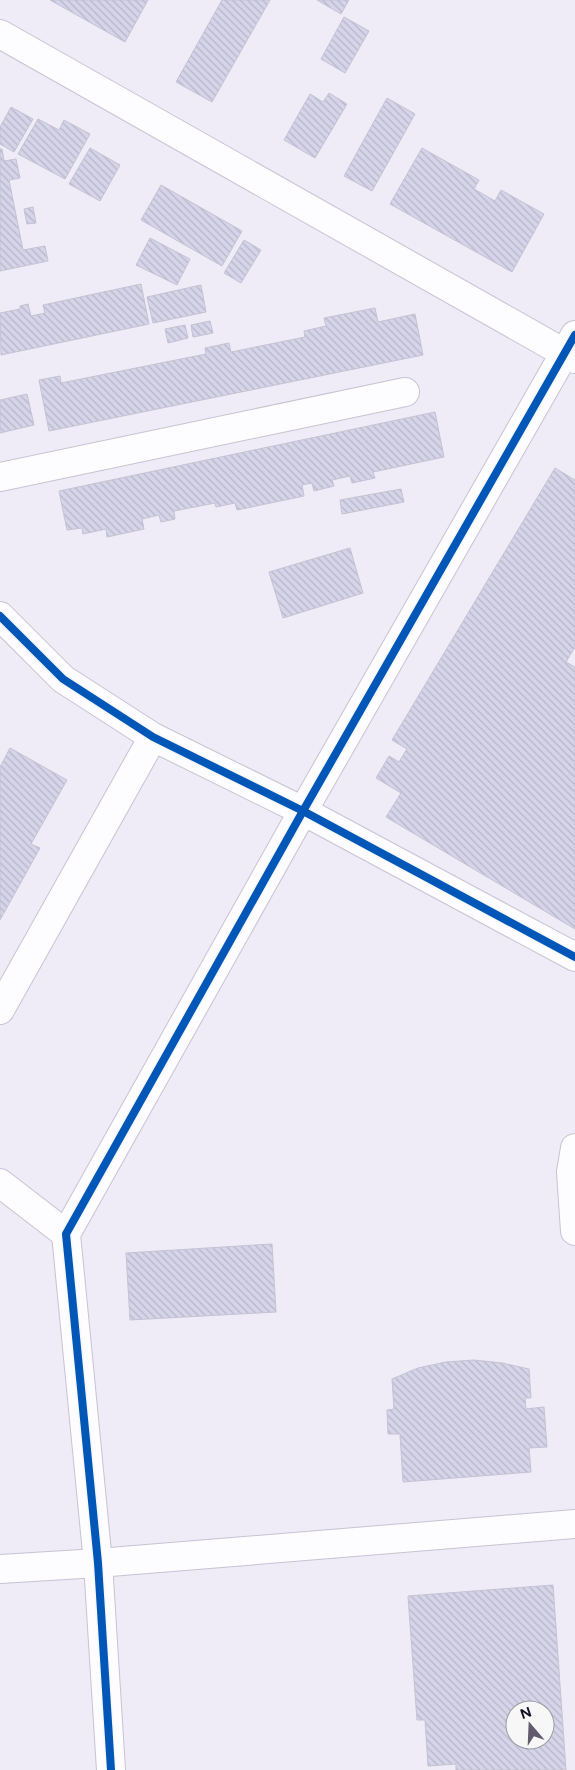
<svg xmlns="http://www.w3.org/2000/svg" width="575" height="1770" viewBox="0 0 575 1770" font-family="Figtree,sans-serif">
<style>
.building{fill:url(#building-back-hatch);stroke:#c4c3d3;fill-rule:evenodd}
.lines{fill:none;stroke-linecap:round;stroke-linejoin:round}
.minor-casing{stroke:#c8c3d3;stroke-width:30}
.minor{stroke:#fdfcfe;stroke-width:28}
.cycleway-casing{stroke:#f7f7f7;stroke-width:11}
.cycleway{stroke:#0057b8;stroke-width:8}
</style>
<defs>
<pattern id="building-back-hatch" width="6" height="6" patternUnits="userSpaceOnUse" patternTransform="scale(1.25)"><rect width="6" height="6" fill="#d6d4e9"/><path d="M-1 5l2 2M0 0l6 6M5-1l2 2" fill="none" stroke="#b7b5c8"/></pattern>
</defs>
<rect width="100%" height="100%" fill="#efebf7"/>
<!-- building -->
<path class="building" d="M50 0H148L125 42Z
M222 0H270L212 102 176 82Z
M317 0H349L341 14Z
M344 17 369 31 345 73 321 59Z
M329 93 347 104 315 158 284 140 310 94 323 102Z
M387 98 415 114 372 191 344 176Z
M11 107 33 119 14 152 0 144V127Z
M38 119 59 130 64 120 90 134 65 179 18 154Z
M90 148 120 165 100 201 69 184Z
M422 148 479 180 474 189 495 201 501 190 544 214 512 272 390 204Z
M0 149H2L4 161 16 159 20 178 9 180 23 250 45 246 48 261 0 271Z
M161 185 242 231 222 266 141 220Z
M33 207 36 223 27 224 24 209Z
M150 238 190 259 177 285 136 265Z
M244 240 261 250 241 283 224 273Z
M141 284 149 324 1 355 0 313 20 309V306L28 304 31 316 45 313 43 305Z
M201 285 206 312 153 323 147 297Z
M375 308 378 322 415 314 423 355 49 431 39 380 60 376 61 383 206 354 205 348 229 343 231 352 305 337 304 331 326 326 324 318Z
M210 321 213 333 193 337 191 325Z
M185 325 188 338 168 343 165 329Z
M27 394 34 425 0 433V400Z
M435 412 444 457 373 472 375 478 352 483 350 476 332 480 334 486 314 491 312 483 302 485 304 496 237 510 235 503 216 507 215 503 174 511 175 519 161 522 159 515 142 519 144 529 107 537 106 529 83 534 82 528 67 530 59 491Z
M555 468 575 480V647L566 662 575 667V929L386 817 401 793 376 778 389 756 399 762 407 749 392 740Z
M401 489 404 502 342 514 340 500Z
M350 548 363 593 283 618 269 572Z
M10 748 67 780 31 844 40 848 0 920V767Z
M272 1244 276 1312 130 1320 126 1253Z
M474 1360 502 1363 529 1369 531 1398H525L526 1409 544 1407 547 1447 529 1448 531 1472 403 1482 400 1434H388L387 1410 394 1409 392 1379 418 1368 446 1362Z
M553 1585 566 1770H456V1764L428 1766 425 1720H417L408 1596ZM515 1710H545V1740H515Z"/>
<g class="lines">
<defs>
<path id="minor" d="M0 34 575 359
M0 477 405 392
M0 616 63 679 153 737 303 811 575 957
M0 1010 153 737
M575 1148 571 1172 575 1231
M0 1183 66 1234
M0 1569 98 1563 575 1524
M111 1770 98 1563 66 1234 303 811 575 335"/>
</defs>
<!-- minor casing -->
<use href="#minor" class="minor-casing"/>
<!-- minor -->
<use href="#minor" class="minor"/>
<defs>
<path id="cycleway" d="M0 616 63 679 153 737 303 811 575 957
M111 1770 98 1563 66 1234 303 811 575 335"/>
</defs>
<!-- cycleway casing -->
<use href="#cycleway" class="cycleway-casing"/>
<!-- cycleway -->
<use href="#cycleway" class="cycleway"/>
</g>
<!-- north arrow -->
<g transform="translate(530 1725) rotate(341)"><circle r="24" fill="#f7f7f7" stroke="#9d9aa2"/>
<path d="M0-4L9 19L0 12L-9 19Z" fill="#625b6d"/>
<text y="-8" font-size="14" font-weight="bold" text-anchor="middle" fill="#160e23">N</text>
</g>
</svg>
